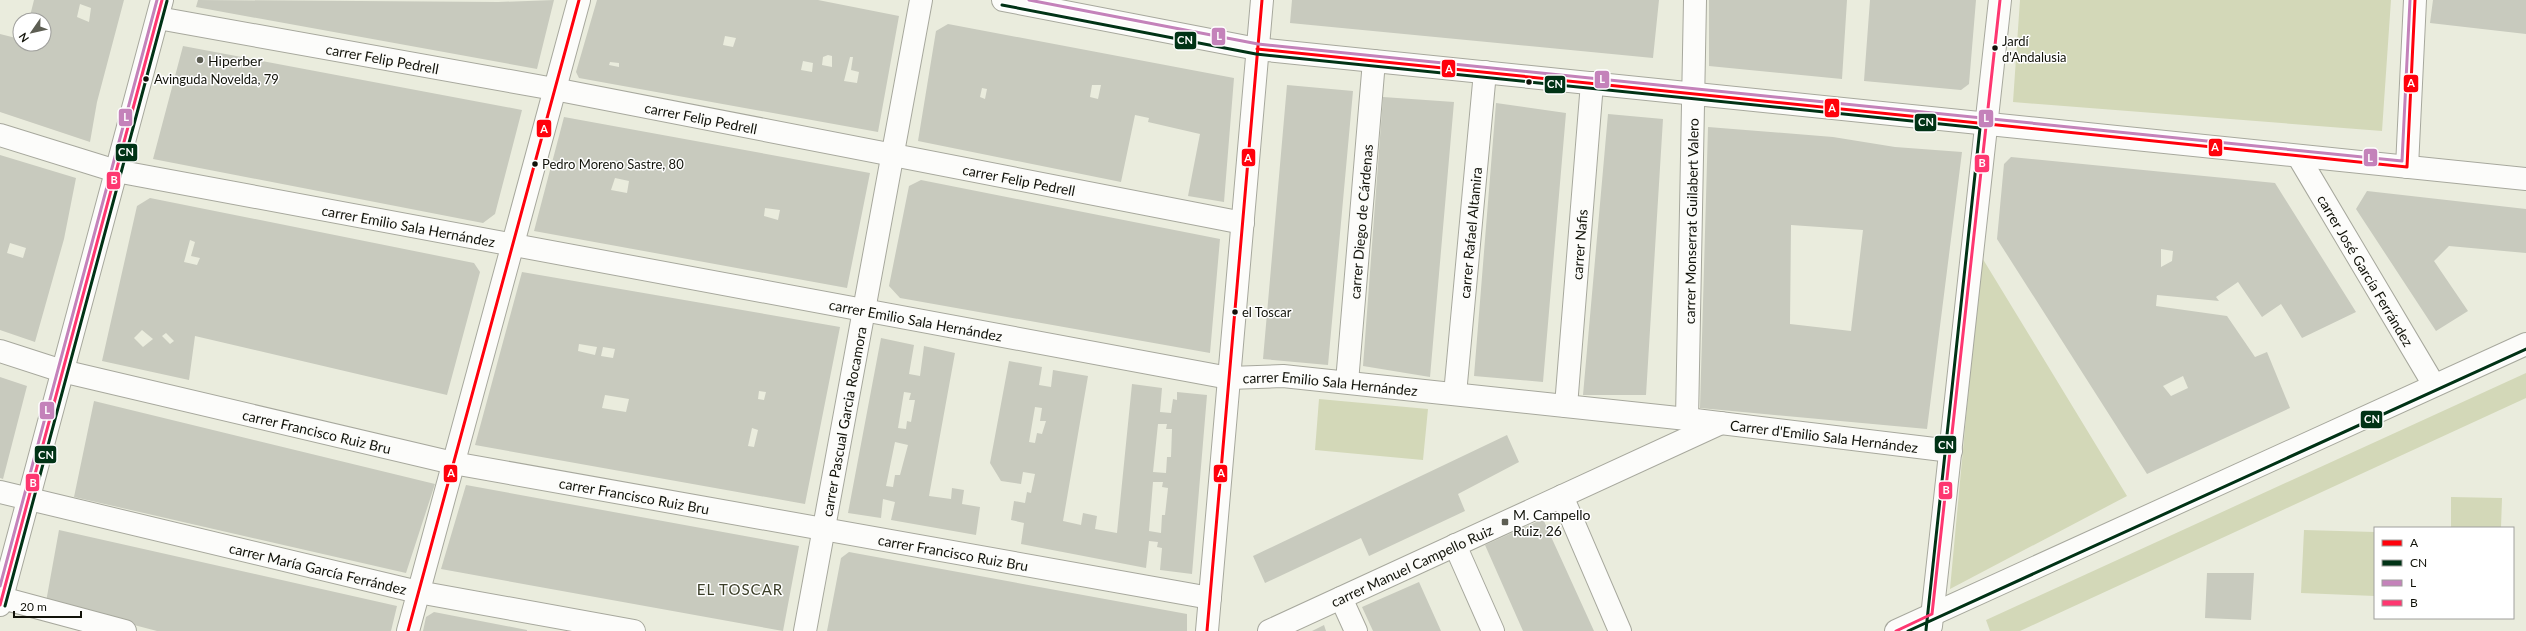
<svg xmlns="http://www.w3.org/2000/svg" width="2526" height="631" viewBox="0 0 2526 631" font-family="Lato,sans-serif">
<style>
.green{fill:#d3d8b8}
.building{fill:#c8cabe;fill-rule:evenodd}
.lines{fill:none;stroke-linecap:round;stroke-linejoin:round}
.minor-casing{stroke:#a7a89d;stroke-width:24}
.major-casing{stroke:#a7a89d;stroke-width:24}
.minor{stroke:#fcfcfa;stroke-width:22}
.major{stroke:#fcfcfa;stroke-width:22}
.bus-1-casing{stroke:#fff;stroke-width:6}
.bus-2-casing{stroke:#fff;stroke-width:6}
.bus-3-casing{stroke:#fff;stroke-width:6}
.bus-4-casing{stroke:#fff;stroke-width:6}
.bus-1{stroke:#ff010c;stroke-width:3}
.bus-2{stroke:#013316;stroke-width:3}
.bus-3{stroke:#c482ba;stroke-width:3}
.bus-4{stroke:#fe3770;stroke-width:3}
.bus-dot{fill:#111209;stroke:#fff;stroke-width:1.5}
.poi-dot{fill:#5d5e53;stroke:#fff;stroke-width:1.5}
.labels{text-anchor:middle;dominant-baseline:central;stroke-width:3;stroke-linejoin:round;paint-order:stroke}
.bus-label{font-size:13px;fill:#111209;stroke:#fff;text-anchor:start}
.street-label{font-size:14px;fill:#111209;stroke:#fff}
.poi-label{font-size:14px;fill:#111209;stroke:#fff;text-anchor:start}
.neighbourhood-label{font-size:15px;letter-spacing:1px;fill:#3b3e28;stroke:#fff}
.line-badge{stroke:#fff;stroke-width:1.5}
.badge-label{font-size:11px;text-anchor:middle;font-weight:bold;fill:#fff}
</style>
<rect width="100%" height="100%" fill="#eaecdd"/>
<!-- green -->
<path class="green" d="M2020 0H2391L2382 131 2013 102Z
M1981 256 2127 496 1950 589Z
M2526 373V398L2020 631H1990L1986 620Z
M1319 399 1428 409 1423 460 1315 450Z
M2451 497 2502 498 2501 528H2451Z
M2304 530 2375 532V596L2301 593Z"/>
<!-- building -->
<path class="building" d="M34 0H124L97 102 90 142 0 112V34L20 39V44H44V20H29ZM80 4 91 8 89 22 77 17Z
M198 0 498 2 554 0 537 69 196 7Z
M597 0H818L899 16 878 132 579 78 576 72ZM725 36 736 38 733 47 723 45ZM828 55 832 56V67L822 65 823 57ZM850 57H853L851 70 859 72 857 83 844 81ZM803 61 813 63 812 72 801 70ZM610 62 619 63V67L609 65Z
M1292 0H1659L1653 58 1290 23Z
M1709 0H1847L1842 79 1709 66Z
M1870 0H1976L1969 84 1961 90 1864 81Z
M2433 0H2526V34L2430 23Z
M948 24 1234 78 1224 202 1188 196 1200 134 1148 122 1149 118 1135 115 1121 182 918 141 936 31ZM1092 85H1101L1098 99 1090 97ZM982 88 987 89 985 99 980 97Z
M183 46 522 110 495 214 483 223 153 159Z
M1287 85 1353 91 1328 365 1263 359Z
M1383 97 1454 102 1430 377 1363 366Z
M1496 103 1566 113 1543 382 1474 376Z
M1608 114 1663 119 1646 395H1583Z
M564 117 870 173 847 288 534 231ZM615 178 629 181 627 193 611 190ZM765 208 780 210 778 220 764 216Z
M1708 127 1833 137 1895 147 1962 152 1927 429 1700 408ZM1791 225 1863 230 1851 331 1790 324Z
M0 155 76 178 64 239 35 342 0 330ZM10 243 26 248 23 258 7 253Z
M2011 157 2275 183 2356 312 2302 338 2281 304 2262 317 2238 282 2216 297 2219 301 2157 295 2156 306 2227 316 2255 357 2267 352 2290 408 2147 474 1997 239 2004 164ZM2161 249 2173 251 2172 261 2161 267ZM2183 376 2188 388 2171 396 2163 386Z
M921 180 1220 239 1210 353 900 298 889 286 909 186Z
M2367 191 2526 209V253L2449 246 2434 261 2468 311 2436 331 2356 209Z
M150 198 474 263 480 272 447 395 195 336 189 380 102 361 137 206ZM190 240 195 242 191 256 200 258 197 265 184 262ZM142 330 153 339 143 347 134 338ZM166 333 174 341 170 344 162 336Z
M522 272 840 327 805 504 475 445ZM579 344 597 347 595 355 578 351ZM603 347 615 349 613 358 601 356ZM759 391 766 392 764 400 758 399ZM605 395 629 399 626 412 602 408ZM752 428 758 430 754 447 748 446Z
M881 338 914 345 909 374 920 376 924 346 955 353 929 496 951 499 952 488 964 490 962 504 980 507 976 535 891 520 895 502 883 499 881 518 848 513ZM904 392 911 393 909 400H915L911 422 907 421 906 429 898 428ZM895 442 908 445 900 475H895L893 487 886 486Z
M1009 361 1042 367 1039 385 1051 387 1053 370 1088 376 1063 521 1081 525 1083 513 1097 516 1095 529 1117 533 1132 384 1162 388 1160 412 1171 413 1173 399 1177 400V392L1207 395 1192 574 1160 570 1162 548 1157 547 1158 542 1149 541 1146 568 1021 544 1024 523 1011 520 1014 501 1025 503 1027 492 1031 493 1035 474 1023 472 1021 484 1001 481 990 463ZM1035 407 1042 408 1040 421H1046L1042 434 1037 433 1035 443 1029 442ZM1158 424H1167L1166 429H1172L1171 457H1167L1166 473 1153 472ZM1153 482H1163L1162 487 1168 488 1165 515H1162L1161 533 1149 531Z
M0 377 27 386 3 479 0 478Z
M94 401 435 484 406 573 74 497Z
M1507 435 1519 462 1458 494 1465 511 1369 556 1361 538 1265 583 1253 556Z
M466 485 799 546 783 631 441 569Z
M1543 519 1594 631H1523L1485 545Z
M59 530 397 606 391 631H157L46 602Z
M849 552 1187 614V631H827L841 558Z
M2207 573H2254L2251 620 2205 618Z
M1419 582 1441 631H1373L1362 607Z
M434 612 527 630V631H423L426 617Z
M1324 625 1326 631H1312Z"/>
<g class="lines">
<defs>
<g id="minor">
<path d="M1003 0 1257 49 2526 179"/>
<path id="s1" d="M158 18 554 89 1243 223"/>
<path id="s2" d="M0 135 116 171 1229 378 1283 376 1687 419 1951 451"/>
<path id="s3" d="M2298 156 2434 385"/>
<path d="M2407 167 2415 0"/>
<path id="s4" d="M0 351 62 371 453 463 1210 598"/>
<path id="s5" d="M1347 382 1374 61"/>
<path id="s6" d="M1455 394 1485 72"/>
<path id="s7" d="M1566 406 1592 83"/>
<path id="s8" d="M1687 419 1695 0"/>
<path id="s9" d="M0 492 418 592 634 631"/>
<path d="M1562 496 1620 631"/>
<path d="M1455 545 1493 631"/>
<path d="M2 598 125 631"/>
<path d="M1341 598 1356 631"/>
<path d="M1931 626 2000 0"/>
<path d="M408 631 579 0"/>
<path id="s10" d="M805 631 921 0"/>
<path d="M1207 631 1262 0"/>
<path id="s11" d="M1269 631 1721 423"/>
<path d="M1896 631 2526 344"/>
</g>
<path id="major" d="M0 605 162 0"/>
</defs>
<!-- minor casing -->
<use href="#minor" class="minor-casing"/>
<!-- major casing -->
<use href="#major" class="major-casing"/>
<!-- minor -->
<use href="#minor" class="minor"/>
<!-- major -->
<use href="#major" class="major"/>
<defs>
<path id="bus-1" d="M1257 49 2407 167
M2407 167 2415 0
M408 631 579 0
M1207 631 1262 0"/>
<path id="bus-2" d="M1002 5 1256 54 1980 128 1926 630
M5 606 167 1
M1908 631 2526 349"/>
<path id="bus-3" d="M1029 0 1258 44 2402 161 2410 0
M0 586 157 0"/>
<path id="bus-4" d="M0 605 162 0
M1896 631 1932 614 2000 0"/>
</defs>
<!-- bus-1 casing -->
<use href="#bus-1" class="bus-1-casing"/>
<!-- bus-2 casing -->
<use href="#bus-2" class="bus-2-casing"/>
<!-- bus-3 casing -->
<use href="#bus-3" class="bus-3-casing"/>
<!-- bus-4 casing -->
<use href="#bus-4" class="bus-4-casing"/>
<!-- bus-1 -->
<use href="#bus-1" class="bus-1"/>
<!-- bus-2 -->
<use href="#bus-2" class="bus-2"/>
<!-- bus-3 -->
<use href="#bus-3" class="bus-3"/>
<!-- bus-4 -->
<use href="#bus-4" class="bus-4"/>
</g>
<!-- markers -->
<g class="bus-dot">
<circle cx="1995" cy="48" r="3.5"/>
<circle cx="146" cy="79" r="3.5"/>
<circle cx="1529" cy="82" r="3.5"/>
<circle cx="535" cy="164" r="3.5"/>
<circle cx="1235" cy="312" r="3.5"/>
</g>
<g class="poi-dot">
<circle cx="200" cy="60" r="4"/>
<rect x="1501" y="518" width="8" height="8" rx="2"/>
</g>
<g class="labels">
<!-- bus labels -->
<g class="bus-label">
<text x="2002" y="41">Jardí<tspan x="2002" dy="16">d'Andalusia</tspan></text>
<text x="154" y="79">Avinguda Novelda, 79</text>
<text x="542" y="164">Pedro Moreno Sastre, 80</text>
<text x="1242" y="312">el Toscar</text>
</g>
<!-- street labels -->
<g class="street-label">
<text stroke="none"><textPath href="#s1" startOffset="228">carrer Felip Pedrell</textPath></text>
<text stroke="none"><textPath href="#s1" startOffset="552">carrer Felip Pedrell</textPath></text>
<text stroke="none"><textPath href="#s1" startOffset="876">carrer Felip Pedrell</textPath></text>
<text stroke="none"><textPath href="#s8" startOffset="198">carrer Monserrat Guilabert Valero</textPath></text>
<text stroke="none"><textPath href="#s5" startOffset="161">carrer Diego de Cárdenas</textPath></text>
<text stroke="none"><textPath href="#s2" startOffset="419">carrer Emilio Sala Hernández</textPath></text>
<text stroke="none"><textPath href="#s6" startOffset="162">carrer Rafael Altamira</textPath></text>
<text stroke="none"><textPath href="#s7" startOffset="162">carrer Nafis</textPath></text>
<text stroke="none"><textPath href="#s3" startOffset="133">carrer José García Ferrández</textPath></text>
<text stroke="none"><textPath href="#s2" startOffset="935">carrer Emilio Sala Hernández</textPath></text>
<text stroke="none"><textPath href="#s2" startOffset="1355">carrer Emilio Sala Hernández</textPath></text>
<text stroke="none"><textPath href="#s10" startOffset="213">carrer Pascual Garcia Rocamora</textPath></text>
<text stroke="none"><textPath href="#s4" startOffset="327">carrer Francisco Ruiz Bru</textPath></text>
<text stroke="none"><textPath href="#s2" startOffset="1852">Carrer d'Emilio Sala Hernández</textPath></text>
<text stroke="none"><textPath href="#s4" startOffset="651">carrer Francisco Ruiz Bru</textPath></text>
<text stroke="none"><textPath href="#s4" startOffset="975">carrer Francisco Ruiz Bru</textPath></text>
<text stroke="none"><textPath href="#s11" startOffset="157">carrer Manuel Campello Ruiz</textPath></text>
<text stroke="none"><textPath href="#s9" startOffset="327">carrer María García Ferrández</textPath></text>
</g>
<!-- poi labels -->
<g class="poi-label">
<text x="208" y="60">Hiperber</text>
<text x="1513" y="514">M. Campello<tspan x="1513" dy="16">Ruiz, 26</tspan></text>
</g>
<!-- neighbourhood labels -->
<g class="neighbourhood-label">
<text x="740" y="589">EL TOSCAR</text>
</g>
</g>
<g class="line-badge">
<rect x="1211" y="27" width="15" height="19" rx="4" fill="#c482ba"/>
<rect x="1174" y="31" width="23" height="19" rx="4" fill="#013316"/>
<rect x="1441" y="59" width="15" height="19" rx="4" fill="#ff010c"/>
<rect x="1594" y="70" width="16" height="19" rx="4" fill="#c482ba"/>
<rect x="2403" y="74" width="16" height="19" rx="4" fill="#ff010c"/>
<rect x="1544" y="75" width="22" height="19" rx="4" fill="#013316"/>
<rect x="1824" y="98" width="16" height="20" rx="4" fill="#ff010c"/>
<rect x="118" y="108" width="15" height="19" rx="4" fill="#c482ba"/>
<rect x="1978" y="109" width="16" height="19" rx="4" fill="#c482ba"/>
<rect x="1914" y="113" width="23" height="19" rx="4" fill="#013316"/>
<rect x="536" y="119" width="16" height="19" rx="4" fill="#ff010c"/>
<rect x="2208" y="138" width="15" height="19" rx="4" fill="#ff010c"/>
<rect x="115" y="143" width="23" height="19" rx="4" fill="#013316"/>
<rect x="1241" y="148" width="15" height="19" rx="4" fill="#ff010c"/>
<rect x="2363" y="148" width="15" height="19" rx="4" fill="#c482ba"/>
<rect x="1974" y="154" width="16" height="19" rx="4" fill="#fe3770"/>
<rect x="106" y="171" width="15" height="19" rx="4" fill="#fe3770"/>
<rect x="39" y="401" width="16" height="19" rx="4" fill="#c482ba"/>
<rect x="2360" y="410" width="23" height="19" rx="4" fill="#013316"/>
<rect x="1934" y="435" width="23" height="19" rx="4" fill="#013316"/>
<rect x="34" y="445" width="23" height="19" rx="4" fill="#013316"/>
<rect x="443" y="464" width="15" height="19" rx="4" fill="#ff010c"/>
<rect x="1213" y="464" width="15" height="19" rx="4" fill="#ff010c"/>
<rect x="25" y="473" width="15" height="19" rx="4" fill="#fe3770"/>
<rect x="1938" y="481" width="15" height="19" rx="4" fill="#fe3770"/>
</g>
<g class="badge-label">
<text x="1219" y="40">L</text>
<text x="1185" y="44">CN</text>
<text x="1449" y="73">A</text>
<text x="1602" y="83">L</text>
<text x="2411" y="87">A</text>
<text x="1555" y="88">CN</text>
<text x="1832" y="112">A</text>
<text x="126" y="121">L</text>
<text x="1986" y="122">L</text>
<text x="1926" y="126">CN</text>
<text x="544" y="133">A</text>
<text x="2215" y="151">A</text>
<text x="126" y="156">CN</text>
<text x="1248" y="162">A</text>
<text x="2370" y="162">L</text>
<text x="1982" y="167">B</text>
<text x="114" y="184">B</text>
<text x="47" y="414">L</text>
<text x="2372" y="423">CN</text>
<text x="1946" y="449">CN</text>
<text x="46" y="459">CN</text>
<text x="451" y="477">A</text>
<text x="1221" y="477">A</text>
<text x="33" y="487">B</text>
<text x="1946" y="494">B</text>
</g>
<!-- legend -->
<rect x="2374" y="527" width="140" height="92" fill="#ffffff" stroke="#a0a09d"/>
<rect x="2382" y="540" width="20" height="6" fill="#ff010c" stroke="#a0a09d"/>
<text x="2410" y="547" font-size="12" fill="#111209">A</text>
<rect x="2382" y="560" width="20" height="6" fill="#013316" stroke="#a0a09d"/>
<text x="2410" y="567" font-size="12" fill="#111209">CN</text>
<rect x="2382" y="580" width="20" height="6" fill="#c482ba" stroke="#a0a09d"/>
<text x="2410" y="587" font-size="12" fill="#111209">L</text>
<rect x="2382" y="600" width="20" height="6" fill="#fe3770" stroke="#a0a09d"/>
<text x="2410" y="607" font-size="12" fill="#111209">B</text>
<!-- north arrow -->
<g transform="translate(32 32) rotate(236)"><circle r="19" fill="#ffffff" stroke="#a0a09d"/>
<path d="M0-3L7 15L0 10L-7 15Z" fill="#5d5e53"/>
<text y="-6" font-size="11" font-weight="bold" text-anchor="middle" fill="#111209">N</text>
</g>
<!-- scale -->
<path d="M14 611v6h67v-6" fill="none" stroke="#111209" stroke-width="2"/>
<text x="20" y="611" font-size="12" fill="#111209" stroke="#ffffff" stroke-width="3" paint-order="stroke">20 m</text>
</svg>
